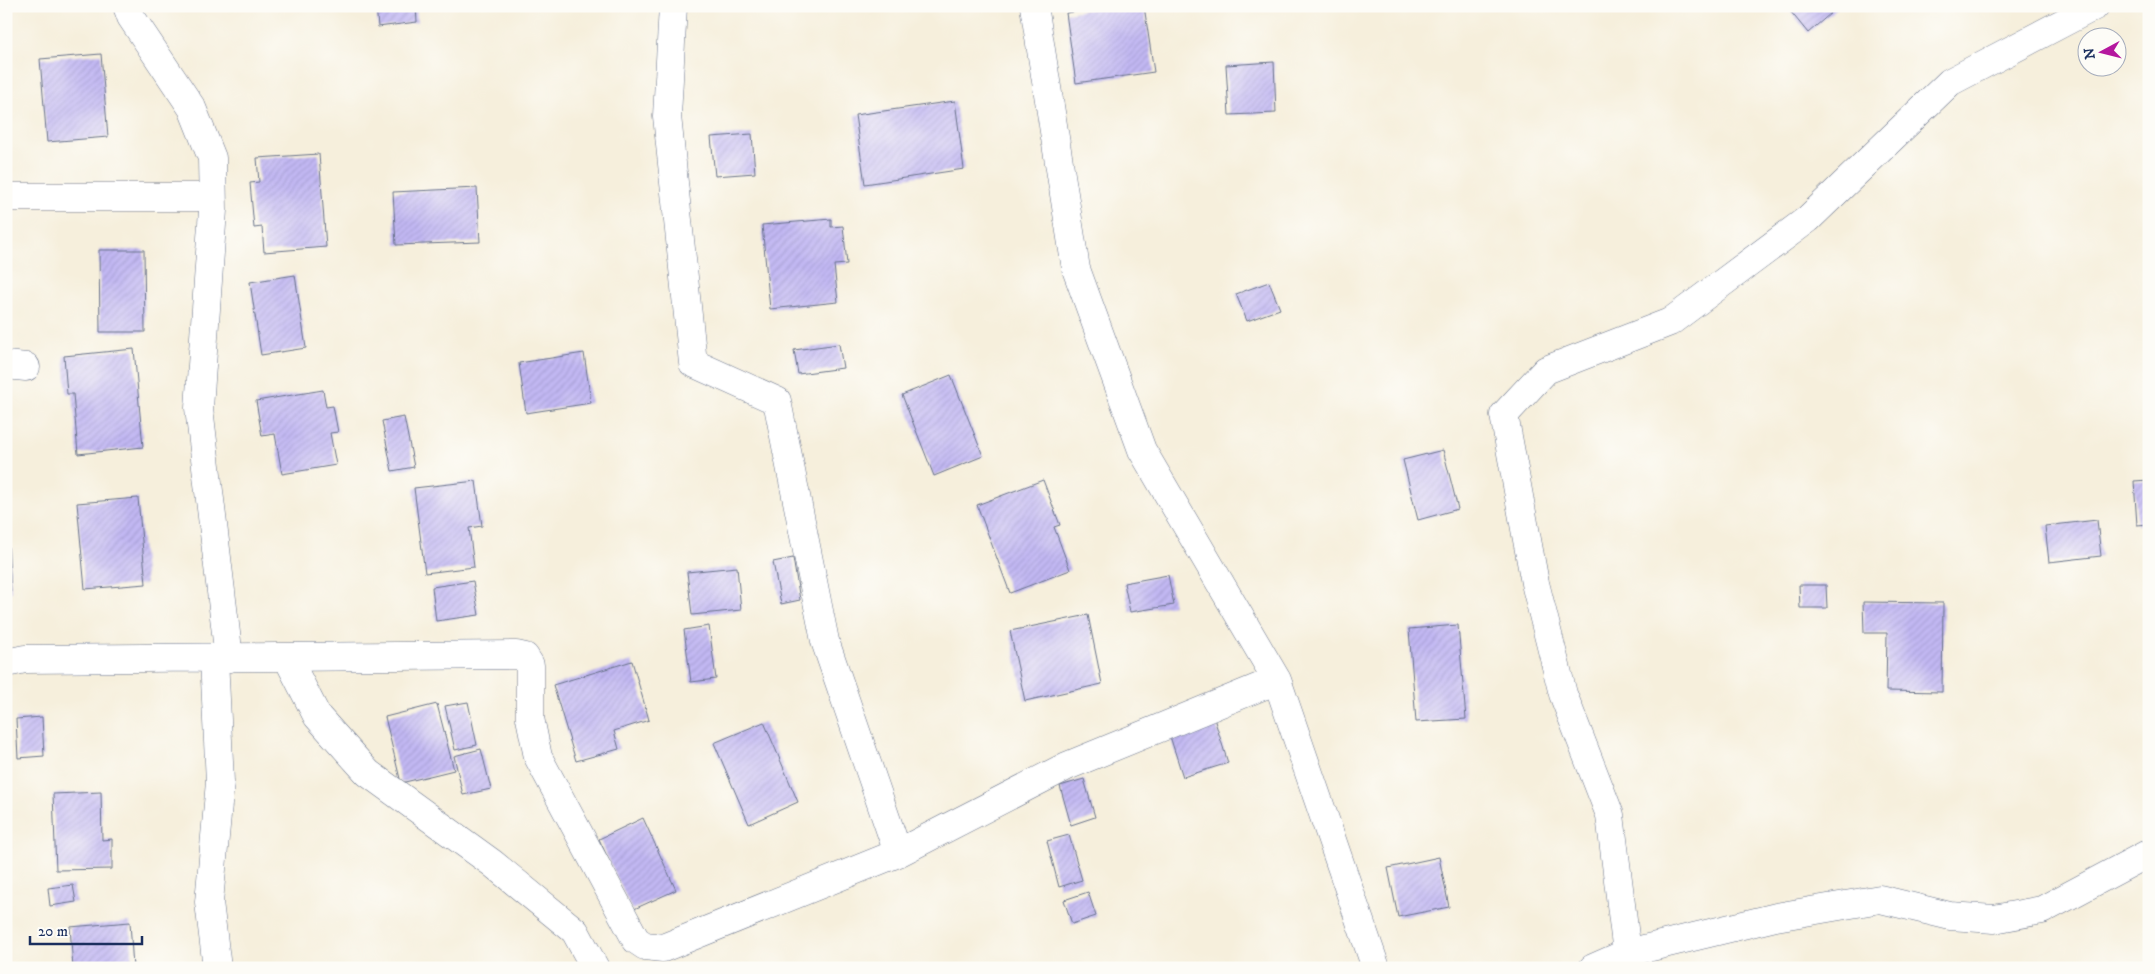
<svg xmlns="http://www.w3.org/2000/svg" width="2155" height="974" viewBox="0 0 2155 974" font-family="'IM FELL DW Pica',serif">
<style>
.building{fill:url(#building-hatch)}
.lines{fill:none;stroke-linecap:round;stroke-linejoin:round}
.street-casing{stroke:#68728a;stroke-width:29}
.street{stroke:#fff;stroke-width:28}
</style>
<defs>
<pattern id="building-hatch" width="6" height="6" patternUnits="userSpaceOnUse" patternTransform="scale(1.25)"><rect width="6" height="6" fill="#c2b8f3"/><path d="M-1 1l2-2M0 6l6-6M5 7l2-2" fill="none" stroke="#a69ed3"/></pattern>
</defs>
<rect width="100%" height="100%" fill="#fdfcf7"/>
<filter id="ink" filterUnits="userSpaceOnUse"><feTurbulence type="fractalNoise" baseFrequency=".02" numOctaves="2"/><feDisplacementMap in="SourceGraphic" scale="10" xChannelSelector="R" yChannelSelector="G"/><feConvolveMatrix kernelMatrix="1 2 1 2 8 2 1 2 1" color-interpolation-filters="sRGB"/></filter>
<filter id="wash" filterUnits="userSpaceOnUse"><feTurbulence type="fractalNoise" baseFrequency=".0096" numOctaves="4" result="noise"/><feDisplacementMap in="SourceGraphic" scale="20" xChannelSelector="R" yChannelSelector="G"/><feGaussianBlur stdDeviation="1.12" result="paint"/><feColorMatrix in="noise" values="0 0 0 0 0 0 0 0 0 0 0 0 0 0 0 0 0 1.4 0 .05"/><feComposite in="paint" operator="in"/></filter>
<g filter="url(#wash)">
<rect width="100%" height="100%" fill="#f6efdc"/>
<g id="blocks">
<!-- building -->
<path class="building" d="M376 6H416L417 22 378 27Z
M1112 6H1144L1154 72 1076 83 1066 13Z
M1786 6H1839L1808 33Z
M101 54 108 137 47 142 40 59Z
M1274 62 1276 113 1229 115 1226 65Z
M955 101 964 169 865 184 855 115Z
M752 134 755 173 715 176 711 137Z
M319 154 326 247 264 252 262 227 254 228 250 183 259 182 257 158Z
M477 188 480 242 396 245 393 192Z
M831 219V227L843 226 847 264 834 265 838 302 770 309 762 225Z
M99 250H144L145 332H100Z
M295 275 306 348 261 355 250 282Z
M1269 282 1280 309 1247 321 1236 294Z
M839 344 843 368 798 374 794 350Z
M134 349 143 447 78 454 73 394H67L64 356Z
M584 353 591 403 526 413 519 363Z
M951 375 983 456 934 476 902 395Z
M323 390 326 407 333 406 338 432 330 433 336 465 282 474 275 434 262 436 256 401Z
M404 417 414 467 392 471 382 421Z
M1443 450 1458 509 1418 520 1403 460Z
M1043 480 1060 525 1054 527 1070 570 1010 593 977 505Z
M2149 480V524L2137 525 2134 481Z
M476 481 482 526 469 528 474 567 425 573 414 488Z
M138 498 146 584 85 589 77 503Z
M2097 520 2101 556 2049 562 2045 526Z
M6 539H8L11 592H6Z
M793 558 800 600 781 604 773 562Z
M737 567 741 610 692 615 687 572Z
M1168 575 1174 605 1130 612 1124 583Z
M473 581 479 615 436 621 432 587Z
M1799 585H1826L1827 608H1800Z
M1863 602 1943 603 1942 692 1886 691 1887 633H1864Z
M1088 615 1102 684 1025 701 1010 631Z
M1458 625 1466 719 1416 722 1409 629Z
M709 626 716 679 691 682 684 630Z
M632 661 649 720 614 731 619 749 576 761 553 685Z
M468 702 477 745 455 750 445 706Z
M437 704 454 770 401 783 385 717Z
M1213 715 1228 763 1183 777 1168 730Z
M42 717 44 756 18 758 16 719Z
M764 722 798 802 749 824 714 743Z
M481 749 491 789 463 795 454 756Z
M1084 779 1095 817 1071 825 1060 786Z
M101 792 102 840 112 839V869L56 870 53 794Z
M643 818 676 890 632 910 599 839Z
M1069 835 1082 880 1059 887 1047 841Z
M1439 857 1449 907 1398 917 1388 868Z
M73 885 76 902 50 906 48 888Z
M1088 892 1096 916 1072 924 1064 900Z
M130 922 133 968H73L70 927Z"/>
</g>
</g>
<g filter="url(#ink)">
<use href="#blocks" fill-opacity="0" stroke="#68728a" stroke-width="1"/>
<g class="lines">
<defs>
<path id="street" d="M127 6 131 17 192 108 212 158 213 210 199 408 229 658
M673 6 667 116 693 363 777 401 825 641 898 853
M1034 6 1076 269 1142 450 1277 680 1376 968
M6 197H212
M6 365 26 367
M287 657 317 716 368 773 492 863 575 931 595 968
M214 658 220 782 209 902 217 968
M6 663 25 659 516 655 525 657 530 665V718L538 757 636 940 645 946 663 948 898 853 1067 766 1277 680
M1627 953 1610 815 1563 694 1535 583 1504 415 1546 370 1670 322 1808 219 1950 82 2095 6
M1593 968 1627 953 1776 917 1880 899 1950 916 1994 919 2042 910 2149 853"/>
</defs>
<!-- street casing -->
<use href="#street" class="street-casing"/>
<!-- street -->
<use href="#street" class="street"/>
</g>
</g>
<!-- margin -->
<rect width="2155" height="974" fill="none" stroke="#fdfcf7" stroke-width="25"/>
<!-- north arrow -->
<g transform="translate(2102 52) rotate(263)"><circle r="24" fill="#fdfcf7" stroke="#a3aaba"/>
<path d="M0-4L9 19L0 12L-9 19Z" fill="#b5179e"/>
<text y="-8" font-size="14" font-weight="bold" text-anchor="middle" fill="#1b2f5e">N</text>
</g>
<!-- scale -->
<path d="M30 936v8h112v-8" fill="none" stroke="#1b2f5e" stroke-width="2.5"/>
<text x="38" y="936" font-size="15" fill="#1b2f5e" stroke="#fdfcf7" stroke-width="4" paint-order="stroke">20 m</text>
</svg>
